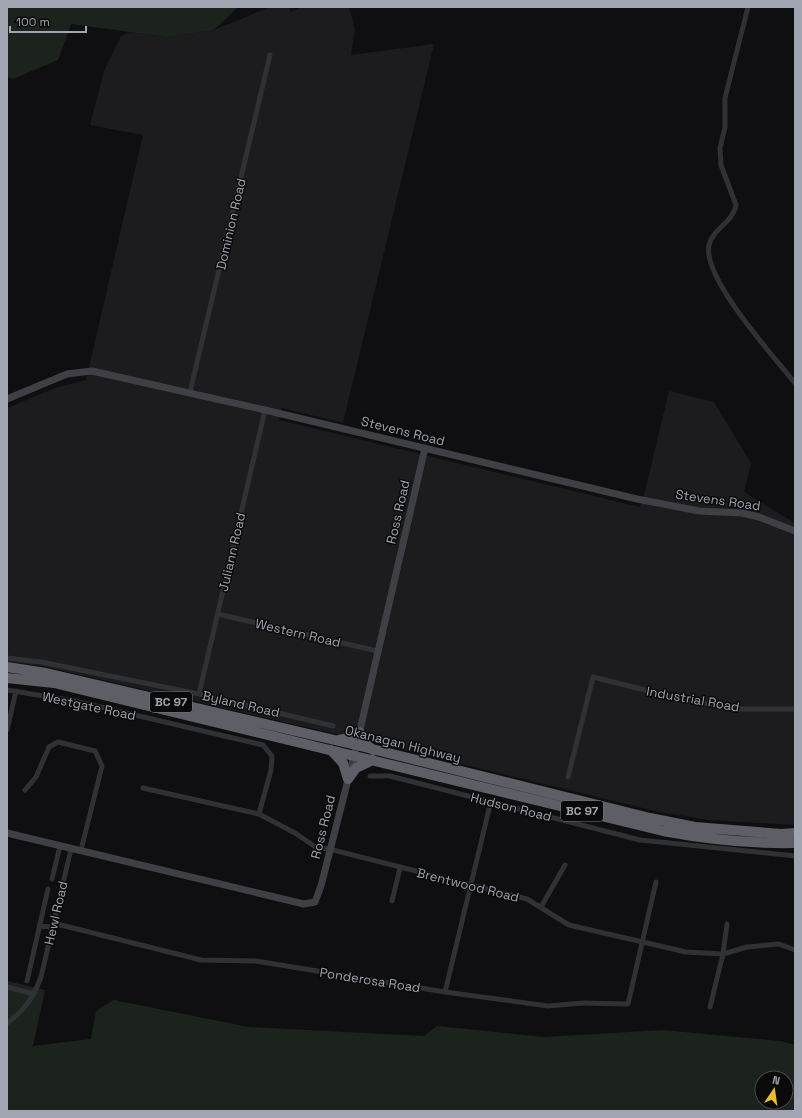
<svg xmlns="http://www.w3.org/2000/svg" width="802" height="1118" viewBox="0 0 802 1118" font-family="'Space Grotesk',sans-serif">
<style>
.built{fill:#1c1b1d}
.green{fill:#1c231d;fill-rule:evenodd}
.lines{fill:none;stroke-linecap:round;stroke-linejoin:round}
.street{stroke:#303135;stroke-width:5}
.secondary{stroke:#3f4045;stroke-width:7}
.highway{stroke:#5d5e66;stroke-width:10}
.labels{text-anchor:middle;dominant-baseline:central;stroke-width:3;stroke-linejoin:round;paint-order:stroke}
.shield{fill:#0a0a0b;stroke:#74767f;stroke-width:1}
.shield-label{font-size:12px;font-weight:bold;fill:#a1a4b1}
.street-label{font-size:13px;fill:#a1a4b1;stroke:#0a0a0b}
</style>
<rect width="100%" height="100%" fill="#0f0f11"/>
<!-- built -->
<path class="built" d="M270 7H288L291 12 301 7H349L355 29 351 55 434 44 343 423 282 408 279 420 640 507 644 495 669 391 714 402 751 463 744 492 795 523V825L709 820 659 812 392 747 42 666 7 662V408L55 388 86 380 143 135 90 125 104 71 121 36 130 32 166 37 214 30Z"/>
<!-- green -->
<path class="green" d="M7 7H238L214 30 166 37 71 24 58 60 13 79 7 77Z
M7 981 45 990 33 1046 91 1039 96 1011 114 1000 249 1027 424 1036 437 1026 544 1037 663 1030 780 1041 795 1045V1111H7ZM762 1078H786V1102H762Z"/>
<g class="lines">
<!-- street -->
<path class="street" d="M748 7 725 98V127L720 148 721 165 736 205C733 223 713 228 709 245 702 278 774 357 795 383
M190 392 270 55
M218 614 377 651
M7 658 41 662 199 694 333 726
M7 690 75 701 263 745 272 756 271 770 259 814
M199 694 265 410
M7 730 16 691
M370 776H390L640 840 795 856
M568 777 593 677 685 700 739 709H795
M143 788 259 814 295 833 317 848 329 849 527 899 569 925 686 952 723 954 747 947 779 944 795 950
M25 790 36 777 49 747 58 742 95 751 102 766 81 850
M52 879 60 846
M392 901 400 868
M541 907 565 865
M53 923 201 960 256 961 445 992 548 1006 583 1003 628 1004 656 882
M39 926 52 927
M27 981 48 889
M7 987 34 994
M445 992 491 801
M710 1007 723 954 727 924
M7 1023C25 1010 33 998 41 977L71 849"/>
<!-- secondary -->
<path class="secondary" d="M7 399 67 374 92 371 265 410 637 499 699 511 742 513 759 517 795 531
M7 833 304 904 315 902 321 886 354 756 425 448"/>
<!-- highway -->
<path class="highway" d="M7 667 46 673 356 745 650 818 695 827 781 834 795 833
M7 678 54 683 663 831C706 839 751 844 795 843
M339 740 349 738 359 732 366 744 373 750
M331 750 343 763 348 779
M348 779 356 768 373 760"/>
</g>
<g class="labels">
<!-- shield labels -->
<g class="shield">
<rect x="150" y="692" width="42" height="20" rx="3"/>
<rect x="561" y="801" width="42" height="20" rx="3"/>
</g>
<g class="shield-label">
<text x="171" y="702">BC 97</text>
<text x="582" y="811">BC 97</text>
</g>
<!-- street labels -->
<g class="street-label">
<text transform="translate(231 224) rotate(-77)">Dominion Road</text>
<text transform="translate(403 431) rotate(14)">Stevens Road</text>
<text transform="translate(718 500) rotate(8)">Stevens Road</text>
<text transform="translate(398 512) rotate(-77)">Ross Road</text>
<text transform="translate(232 552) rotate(-77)">Juliann Road</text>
<text transform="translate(298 633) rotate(13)">Western Road</text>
<text transform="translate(693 699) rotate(10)">Industrial Road</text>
<text transform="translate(241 704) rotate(13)">Byland Road</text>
<text transform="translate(89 706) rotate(12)">Westgate Road</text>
<text transform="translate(403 744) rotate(14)">Okanagan Highway</text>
<text transform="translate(511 807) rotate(14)">Hudson Road</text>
<text transform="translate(323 827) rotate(-76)">Ross Road</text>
<text transform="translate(468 885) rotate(14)">Brentwood Road</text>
<text transform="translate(56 913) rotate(-77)">Hewl Road</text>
<text transform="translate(370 980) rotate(9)">Ponderosa Road</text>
</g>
</g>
<!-- border -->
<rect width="802" height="1118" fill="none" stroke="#a1a4b1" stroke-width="16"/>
<!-- north arrow -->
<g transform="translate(774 1090) rotate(13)"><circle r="19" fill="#0a0a0b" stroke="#46484d"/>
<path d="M0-3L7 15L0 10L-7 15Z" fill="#eabc2e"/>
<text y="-6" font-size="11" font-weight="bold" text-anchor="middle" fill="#a1a4b1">N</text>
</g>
<!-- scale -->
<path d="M10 26v6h76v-6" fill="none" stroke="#a1a4b1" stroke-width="2"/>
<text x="16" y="26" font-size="12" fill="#a1a4b1" stroke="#0a0a0b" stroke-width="3" paint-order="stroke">100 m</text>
</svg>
